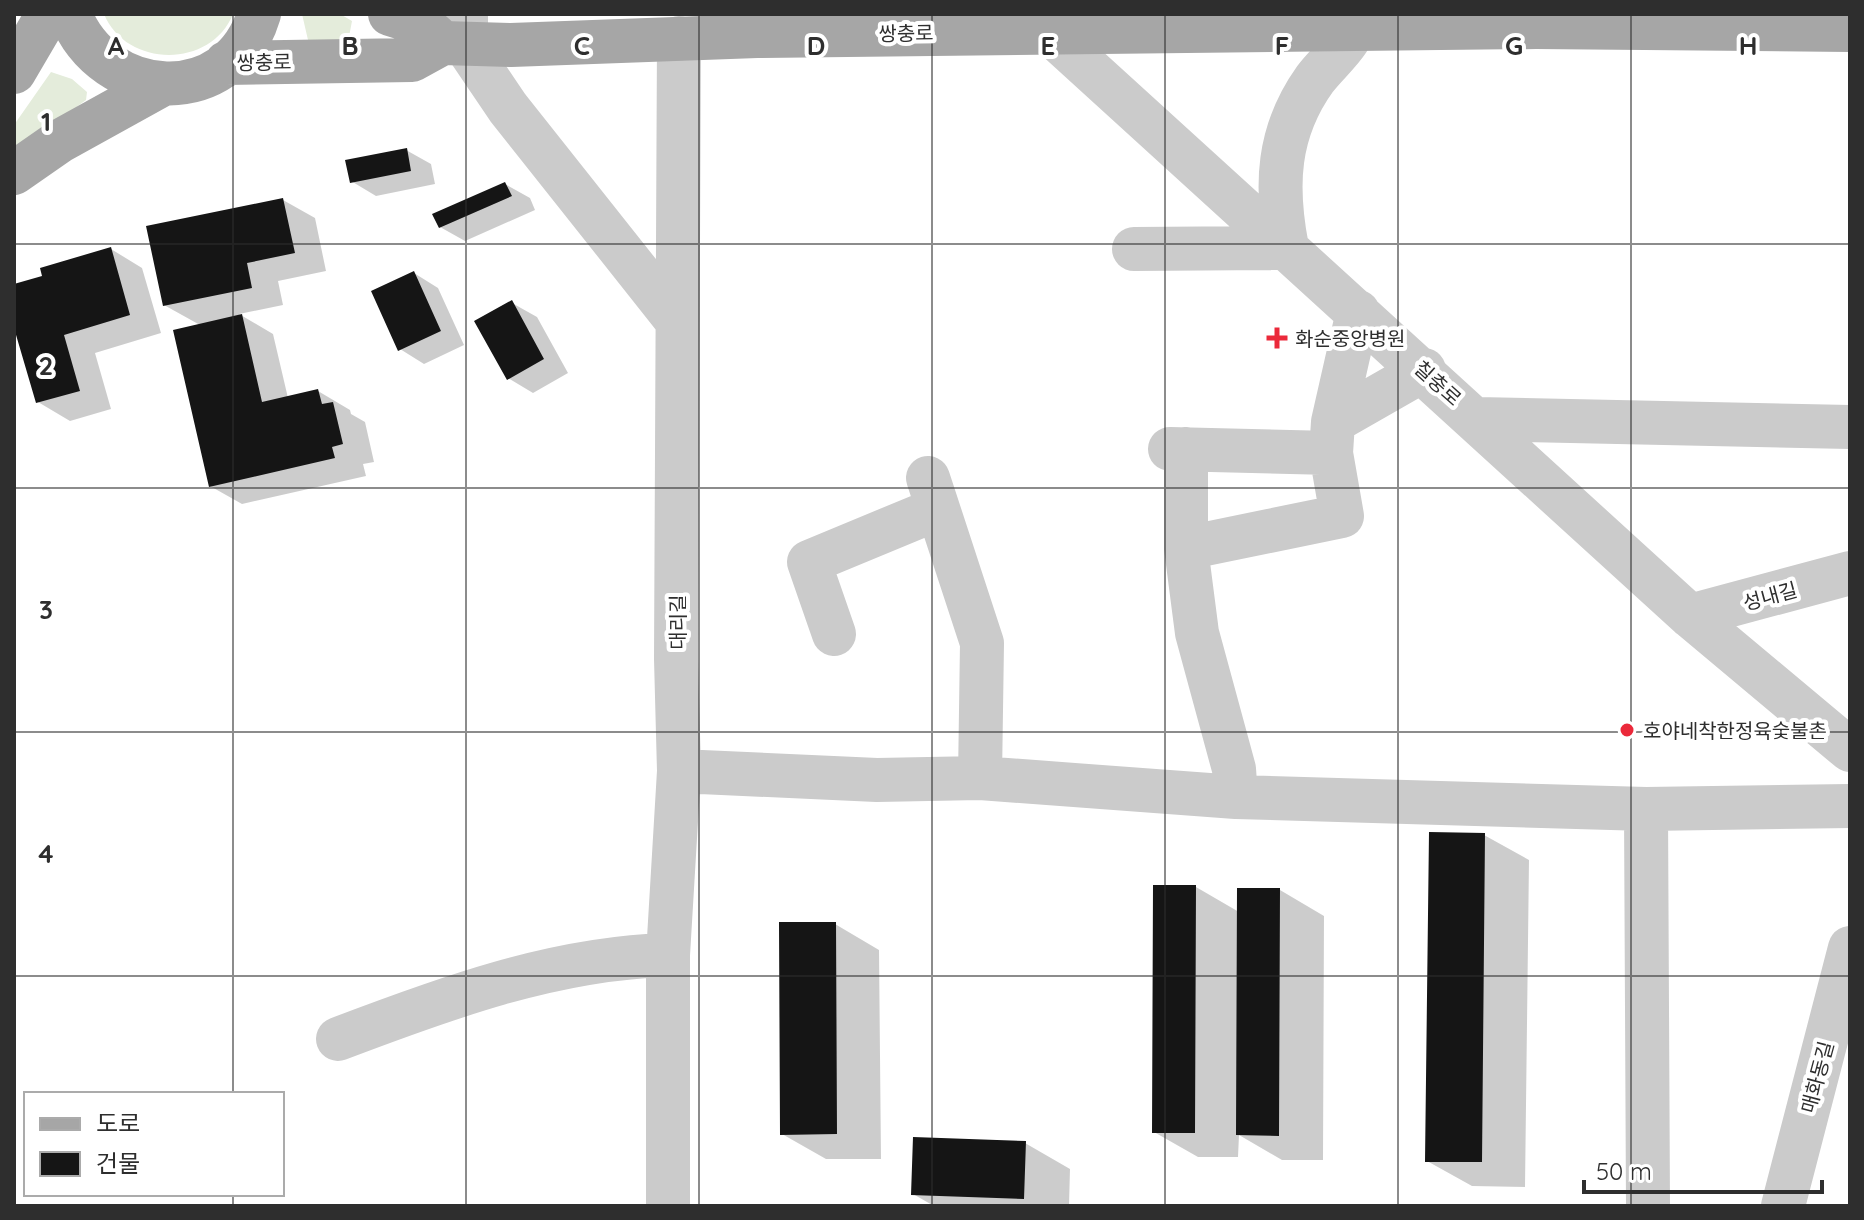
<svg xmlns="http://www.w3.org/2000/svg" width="1864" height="1220" viewBox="0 0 1864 1220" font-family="Quicksand,'Noto Sans KR',sans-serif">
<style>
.green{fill:#e4ecdb}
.shadow{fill:#0003}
.building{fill:#151515}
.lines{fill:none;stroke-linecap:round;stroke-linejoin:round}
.minor{stroke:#cbcbcb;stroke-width:44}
.major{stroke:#a6a6a6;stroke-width:44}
.grid{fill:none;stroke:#2e2e2e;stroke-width:2;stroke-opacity:0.55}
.poi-dot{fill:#eb293a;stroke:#fff;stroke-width:3}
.labels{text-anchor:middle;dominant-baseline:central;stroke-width:8;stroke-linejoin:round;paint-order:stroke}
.street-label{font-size:20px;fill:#2e2e2e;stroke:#fff}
.poi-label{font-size:20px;fill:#2e2e2e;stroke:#fff;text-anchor:start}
.grid-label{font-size:26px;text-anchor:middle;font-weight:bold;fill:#2e2e2e;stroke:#fff;stroke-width:8;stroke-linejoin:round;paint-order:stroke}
</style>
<rect width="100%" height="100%" fill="#fff"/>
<!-- green -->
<path class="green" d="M104 14H233C211 69 126 68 104 14Z
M302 14H340L352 21 348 42 308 40Z
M51 72 72 79 87 92 86 100 14 153V125Z"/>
<!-- shadow -->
<path class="shadow" d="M406 150 431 164 435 184 376 196 351 181Z
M505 184 530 198 535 210 465 241 440 227Z
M283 200 315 218 326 271 278 281 283 305 239 314 273 334 288 398 318 391 350 410 351 414 365 422 374 462 363 464 366 476 242 504 210 486 200 325 164 305Z
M111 249 142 268 161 333 95 353 111 409 70 421 38 402 14 320V286L45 277Z
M414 273 438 288 464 345 424 364 400 349Z
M512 303 537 317 568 373 533 393 508 378Z
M1484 835 1529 860 1525 1187 1472 1186 1427 1161Z
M1196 887 1239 912 1280 890 1324 916 1323 1160H1282L1239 1135 1238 1157H1198L1154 1132Z
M835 924 879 950 881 1159H826L782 1134Z
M1025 1143 1070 1169 1069 1206H934L913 1194Z"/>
<!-- building -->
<path class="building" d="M407 148 411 171 350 183 345 160Z
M505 182 512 196 439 228 432 214Z
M283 198 295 253 247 263 252 288 163 306 146 226Z
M111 247 130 315 64 335 80 391 36 403 14 328V284L42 276 40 268Z
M414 271 441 331 398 351 371 291Z
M512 300 544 359 507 380 474 321Z
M242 314 262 402 318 389 322 404 333 402 343 444 332 447 335 458 209 487 173 330Z
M1429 832 1485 833 1482 1162H1425Z
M1153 885H1196L1195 1133H1152Z
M1237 888H1280L1279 1136 1236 1135Z
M779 922H836L837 1134 780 1135Z
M913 1137 1026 1141 1024 1199 911 1195Z"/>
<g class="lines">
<!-- minor -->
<path class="minor" d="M466 14V46L508 108 677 321
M1030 15 1690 616 1850 750
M1134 249 1287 248C1275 186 1277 132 1315 79 1331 58 1356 41 1357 14
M1358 312 1333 422 1424 370
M1477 419 1850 427
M1170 449 1331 453
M1186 449V548
M928 478 982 643 980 778
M1690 616 1850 573
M834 634 809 562 937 509
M679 771 877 780 980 778 1236 797 1646 809 1850 806
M1236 797 1234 769 1197 633 1186 548 1342 516 1331 453 1333 422
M1646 809 1648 1206
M338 1039C443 999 554 958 668 955
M668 1206V955L679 771 676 659 679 38
M1783 1206 1850 948"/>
<!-- major -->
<path class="major" d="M70 14C104 102 230 111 259 14
M390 14 422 24 443 43
M226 63 412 60 443 43 511 45 757 36 1536 27 1850 30
M14 72 48 14
M14 173 60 141 163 84"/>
</g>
<!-- grid -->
<path class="grid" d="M233 14V1094M466 14V1206M699 14V1206M932 14V1206M1165 14V1206M1398 14V1206M1631 14V1206M14 244H1850M14 488H1850M14 732H1850M14 976H1850M233 1194V1206"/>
<!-- markers -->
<g class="poi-dot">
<path d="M1273 326h8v8h8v8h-8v8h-8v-8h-8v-8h8z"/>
<circle cx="1627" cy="730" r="8"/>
</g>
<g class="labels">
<!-- street labels -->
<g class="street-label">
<text transform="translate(906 33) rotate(-1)">쌍충로</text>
<text transform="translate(264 62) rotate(-1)">쌍충로</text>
<text transform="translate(1438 383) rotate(42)">칠충로</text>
<text transform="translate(1770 596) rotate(-15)">성내길</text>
<text transform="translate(677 622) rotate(-90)">대리길</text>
<text transform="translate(1817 1077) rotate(-75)">매화동길</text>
</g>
<!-- poi labels -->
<g class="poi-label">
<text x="1295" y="338">화순중앙병원</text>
<text x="1643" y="730">호야네착한정육숯불촌</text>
</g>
</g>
<g class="grid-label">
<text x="116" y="55">A</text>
<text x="350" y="55">B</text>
<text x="582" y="55">C</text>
<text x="816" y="55">D</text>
<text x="1048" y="55">E</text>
<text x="1282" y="55">F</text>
<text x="1514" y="55">G</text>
<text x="1748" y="55">H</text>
<text x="46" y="131">1</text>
<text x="46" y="375">2</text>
<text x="46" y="619">3</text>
<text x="46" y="863">4</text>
</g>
<!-- border -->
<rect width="1864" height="1220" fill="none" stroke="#2e2e2e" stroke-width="32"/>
<!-- legend -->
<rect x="24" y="1092" width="260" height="104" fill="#ffffff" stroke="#ababab" stroke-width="2"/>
<rect x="40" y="1118" width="40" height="12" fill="#a6a6a6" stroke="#ababab" stroke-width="2"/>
<text x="96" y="1132" font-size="24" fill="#2e2e2e">도로</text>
<rect x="40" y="1152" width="40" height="24" fill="#151515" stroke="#ababab" stroke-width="2"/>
<text x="96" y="1172" font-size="24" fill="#2e2e2e">건물</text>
<!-- scale -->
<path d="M1584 1180v12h238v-12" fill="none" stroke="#2e2e2e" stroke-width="4"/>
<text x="1596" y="1180" font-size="24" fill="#2e2e2e" stroke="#ffffff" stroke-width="6" paint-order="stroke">50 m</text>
</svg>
